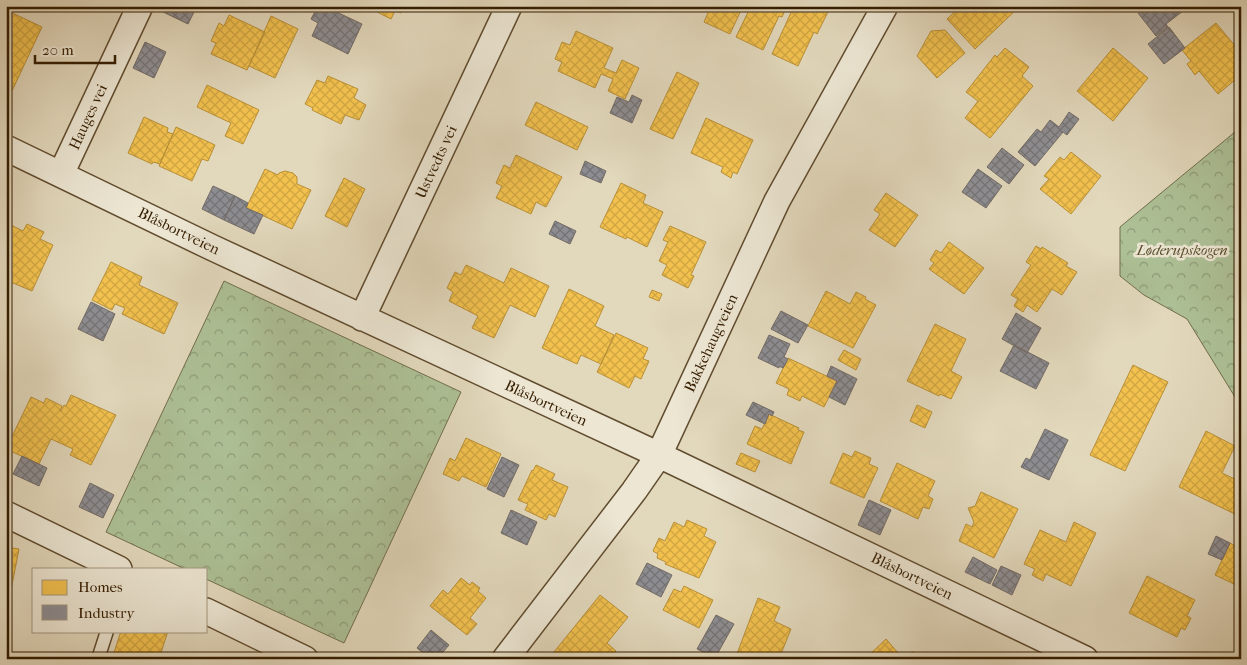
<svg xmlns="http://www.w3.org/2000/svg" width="1247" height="665" viewBox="0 0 1247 665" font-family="'IM FELL French Canon',serif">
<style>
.forest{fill:url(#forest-crowns);stroke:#716e4b}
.homes{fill:url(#homes-cross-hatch);stroke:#b99037}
.industry{fill:url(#industry-cross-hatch);stroke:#736b66}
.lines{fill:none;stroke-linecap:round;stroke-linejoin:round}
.lane-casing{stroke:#604c2f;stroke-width:15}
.street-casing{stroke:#604c2f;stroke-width:28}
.lane{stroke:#ece6d3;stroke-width:12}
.street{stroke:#ece6d3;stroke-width:25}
.labels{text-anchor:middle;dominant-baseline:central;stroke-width:5;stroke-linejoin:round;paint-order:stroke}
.street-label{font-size:15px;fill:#351d00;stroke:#ece6d3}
.park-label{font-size:15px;font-style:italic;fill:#594e2d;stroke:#ece6d3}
</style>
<defs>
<pattern id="forest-crowns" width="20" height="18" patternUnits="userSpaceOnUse" patternTransform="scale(1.25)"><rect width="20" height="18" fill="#adc096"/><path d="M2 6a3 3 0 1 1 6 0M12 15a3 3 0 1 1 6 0" fill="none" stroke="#8e9b78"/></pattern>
<pattern id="homes-cross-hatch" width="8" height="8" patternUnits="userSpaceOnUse" patternTransform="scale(1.25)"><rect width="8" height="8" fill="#f2c14e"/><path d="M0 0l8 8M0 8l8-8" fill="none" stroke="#d0a542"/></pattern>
<pattern id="industry-cross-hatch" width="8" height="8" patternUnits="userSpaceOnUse" patternTransform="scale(1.25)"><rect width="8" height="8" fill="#8d8d92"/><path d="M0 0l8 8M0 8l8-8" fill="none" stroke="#747375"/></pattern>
</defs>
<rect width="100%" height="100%" fill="#e2d8bc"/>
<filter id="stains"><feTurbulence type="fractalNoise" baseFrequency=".004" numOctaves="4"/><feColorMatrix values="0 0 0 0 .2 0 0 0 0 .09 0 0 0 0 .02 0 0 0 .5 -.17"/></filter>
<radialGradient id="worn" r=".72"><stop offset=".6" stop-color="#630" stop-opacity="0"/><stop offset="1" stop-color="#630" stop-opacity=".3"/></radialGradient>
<!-- forest -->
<path class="forest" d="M1241 127V401L1235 397 1187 319 1144 295 1120 276V227Z
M224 281 461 392 344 643 206 579V569H185L106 532Z"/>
<!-- homes -->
<path class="homes" d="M365 6H404L401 13 395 11 391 19Z
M711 6H743L730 34 704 22Z
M751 6H787L782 17 779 16 763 50 736 37Z
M794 6H816L828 12 817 34 814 32 798 66 772 54Z
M961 6H1020L975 49 947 19Z
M6 10 42 27 12 91 6 88Z
M229 15 265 32 247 70 211 54 216 43 211 41 219 23 224 26Z
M271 16 298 29 275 78 249 66Z
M1216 23 1241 53 1239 56 1241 59V75L1218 94 1199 71 1195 75 1187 64 1191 61 1182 50Z
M945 30 965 53 937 78 917 56 931 31Z
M576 31 613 48 604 68 616 73 622 60 639 68 625 99 608 91 613 79 601 74 595 88 558 71 562 62 555 59 562 42 570 45Z
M1005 48 1029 67 1022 76 1033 86 990 138 965 118 978 101 966 92 995 55 997 57Z
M1113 48 1148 78 1113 121 1077 91Z
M677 72 699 83 673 139 650 129Z
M328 76 358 89 354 98 366 105 359 120 345 115 341 124 312 110 313 108 305 104 317 80 325 83Z
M207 85 259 110 243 144 225 136 231 123 197 107Z
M536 102 588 127 577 150 525 125Z
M144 117 168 128 167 132 173 134 160 164 153 162 152 164 128 153Z
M706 118 753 140 737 174 733 172 731 178 721 172 723 167 691 153Z
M176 127 215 145 208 161 202 159 192 181 159 166Z
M1071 152 1101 176 1071 214 1040 189 1049 179 1044 176 1060 157 1064 160Z
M516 155 562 177 546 207 536 202 531 214 496 198 502 186 496 183 504 165 510 168Z
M265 169 278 175 279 173 285 171 293 173 297 177V184L311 190 292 229 246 208Z
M344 178 365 189 347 227 325 216Z
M621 183 646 195 643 203 663 212 647 247 627 237 626 239 600 227Z
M886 193 918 215 895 247 869 230 880 214 874 210Z
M27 224 44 232 40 239 53 245 32 291 6 280V236L11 225 23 231Z
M670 226 706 242 691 275 694 276 688 288 662 275 667 265 659 261 668 242 663 240Z
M949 242 984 268 964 294 929 269 934 263 930 260 936 250 941 253Z
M1036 246 1041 249 1042 247 1068 263 1066 266 1077 272 1062 295 1052 289 1037 312 1027 305 1023 312 1014 306 1018 299 1011 295 1031 265 1026 262Z
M111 262 142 277 139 285 178 303 164 334 122 314 125 308 115 304 112 310 92 300Z
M466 265 504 283 511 268 549 286 535 317 510 305 494 338 472 328 478 316 449 301 453 292 447 288 455 272 461 275Z
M569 289 604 306 595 326 614 335 601 364 581 355 577 364 542 348Z
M652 290 662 294 659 301 649 297Z
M826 291 850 304 856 292 866 297 865 299 876 305 853 348 808 326Z
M935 324 966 339 951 371 962 377 951 399 940 394 939 396 907 381Z
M616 333 648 348 643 359 649 361 641 379 635 376 629 388 597 372Z
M844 350 861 359 856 370 838 360Z
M788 358 837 381 824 407 802 396 800 401 787 395 789 389 776 383Z
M1133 365 1168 382 1125 471 1090 455Z
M71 395 116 415 91 465 70 455 73 449 51 439 39 464 6 449 31 397 44 403 46 398 62 406 60 411H61L64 405 66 406Z
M917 405 932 412 925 428 910 421Z
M769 414 799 428 798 430 804 432 791 464 747 444 755 426 762 429Z
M1206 431 1235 446 1222 473 1241 482V517L1179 487Z
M466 438 501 454 486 487 462 476 459 481 443 474 450 458 455 461Z
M855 451 871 458 869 464 878 468 864 498 830 483 843 453 852 457Z
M741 453 760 461 755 472 736 464Z
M897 463 935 481 928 496 933 499 929 509 923 507 918 519 880 501Z
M536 465 555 474 552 480 568 487 555 517 549 514 546 520 525 510 528 504 518 500 532 470 533 471Z
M981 492 1018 509 994 558 959 541 966 524 972 527 974 522 968 508 975 506Z
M687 520 707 529 704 536 716 542 699 578 665 564 666 562 657 558 658 554 653 551 659 538 665 541 674 522 684 527Z
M1074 522 1096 533 1071 586 1046 574 1043 581 1032 575 1035 569 1024 564 1040 530 1066 542Z
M1230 543 1241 549V575L1236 585 1215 575Z
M6 547 19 549 6 616Z
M1147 576 1195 600 1187 616 1191 618 1185 630 1181 628 1177 637 1129 613Z
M461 578 470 585 472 582 480 588 478 591 486 598 470 618 477 624 467 635 430 606 443 590 448 594Z
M684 586 713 600 699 628 663 610 674 589 681 592Z
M600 595 628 617 607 643 616 651 610 659H562L554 652Z
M758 598 780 607 774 621 791 629 779 659H735Z
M121 631H168L159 659H112Z
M886 639 899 654 909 659 912 652 925 659H865Z"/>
<!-- industry -->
<path class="industry" d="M163 6H197L188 24 161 11Z
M318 6 325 9 326 7 362 24 348 54 312 36 318 23 311 19Z
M1146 6H1183L1181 8 1183 11 1166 24 1168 27 1156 36 1138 13Z
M1169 27 1185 48 1164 64 1148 44Z
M145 42 166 52 154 78 133 68Z
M632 95 642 100 632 123 610 113 617 97 629 102Z
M1069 112 1079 119 1067 135 1063 132 1035 166 1018 152 1037 129 1041 132 1050 120 1059 127Z
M1002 148 1024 165 1009 184 987 167Z
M585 161 606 171 601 183 580 174Z
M978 169 1002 186 986 208 962 192Z
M213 186 235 196 224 220 202 209Z
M235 196 248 203 246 208 263 215 254 234 224 220Z
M555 221 576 231 570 244 549 234Z
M91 302 115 314 103 341 78 329Z
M781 311 808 325 798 343 771 329Z
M1016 313 1041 328 1027 353 1002 339Z
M769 335 790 344 784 357 788 359 783 368 779 366V368L758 358Z
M1014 345 1049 363 1036 389 1000 371Z
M831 366 857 379 845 405 829 397 837 381 827 376Z
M753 402 774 412 772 416 769 414 765 424 746 415Z
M1045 429 1068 440 1049 480 1021 467 1026 458 1030 460Z
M22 456 47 468 39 486 13 474Z
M502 457 519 465 504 497 487 489Z
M90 483 114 495 103 518 79 507Z
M869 500 891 510 880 535 858 525Z
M511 510 537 522 527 545 501 533Z
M1216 536 1230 543 1222 560 1208 554Z
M973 557 997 570 990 584 965 572Z
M647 563 672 575 661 597 636 584Z
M1001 566 1021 575 1012 595 992 585Z
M716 615 734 624 715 658 697 649Z
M431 630 449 645 437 659H431L417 648Z"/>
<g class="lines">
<defs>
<path id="lane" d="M98 659 107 631"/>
<path id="street" d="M6 148 213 248 659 455 1085 659
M61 174 140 6
M362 318 509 6
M6 514 119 569
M206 611 305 659
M505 659 634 491 659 455 777 201 885 6"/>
</defs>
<!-- lane casing -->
<use href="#lane" class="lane-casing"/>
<!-- street casing -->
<use href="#street" class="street-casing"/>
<!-- lane -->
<use href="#lane" class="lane"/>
<!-- street -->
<use href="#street" class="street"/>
</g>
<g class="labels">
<!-- street labels -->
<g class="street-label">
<text transform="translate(88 117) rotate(-65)">Hauges vei</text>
<text transform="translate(436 162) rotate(-65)">Ustvedts vei</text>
<text transform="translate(179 231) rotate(26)">Blåsbortveien</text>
<text transform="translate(711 343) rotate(-65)">Bakkehaugveien</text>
<text transform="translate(546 403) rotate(25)">Blåsbortveien</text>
<text transform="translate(912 576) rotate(26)">Blåsbortveien</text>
</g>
<!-- park labels -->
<g class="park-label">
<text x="1182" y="250">Løderupskogen</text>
</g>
</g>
<!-- margin -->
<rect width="1247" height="665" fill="none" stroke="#e2d8bc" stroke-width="25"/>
<rect x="8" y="8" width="1232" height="650" fill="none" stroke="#351d00" stroke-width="2.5"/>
<rect x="12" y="12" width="1222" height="640" fill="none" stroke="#351d00"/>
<!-- legend -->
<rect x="32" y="568" width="175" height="65" fill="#ece6d3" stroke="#a3967f"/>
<rect x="42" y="580" width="25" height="15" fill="#f2c14e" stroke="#a3967f"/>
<text x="78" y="592" font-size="15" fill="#351d00">Homes</text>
<rect x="42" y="605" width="25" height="15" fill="#8d8d92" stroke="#a3967f"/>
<text x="78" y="618" font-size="15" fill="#351d00">Industry</text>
<!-- scale -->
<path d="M35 55v8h80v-8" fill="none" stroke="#351d00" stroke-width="2.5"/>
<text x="42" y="55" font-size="15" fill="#351d00" stroke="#ece6d3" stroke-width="4" paint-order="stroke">20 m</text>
<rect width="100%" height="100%" filter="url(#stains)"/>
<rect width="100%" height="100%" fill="url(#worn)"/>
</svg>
